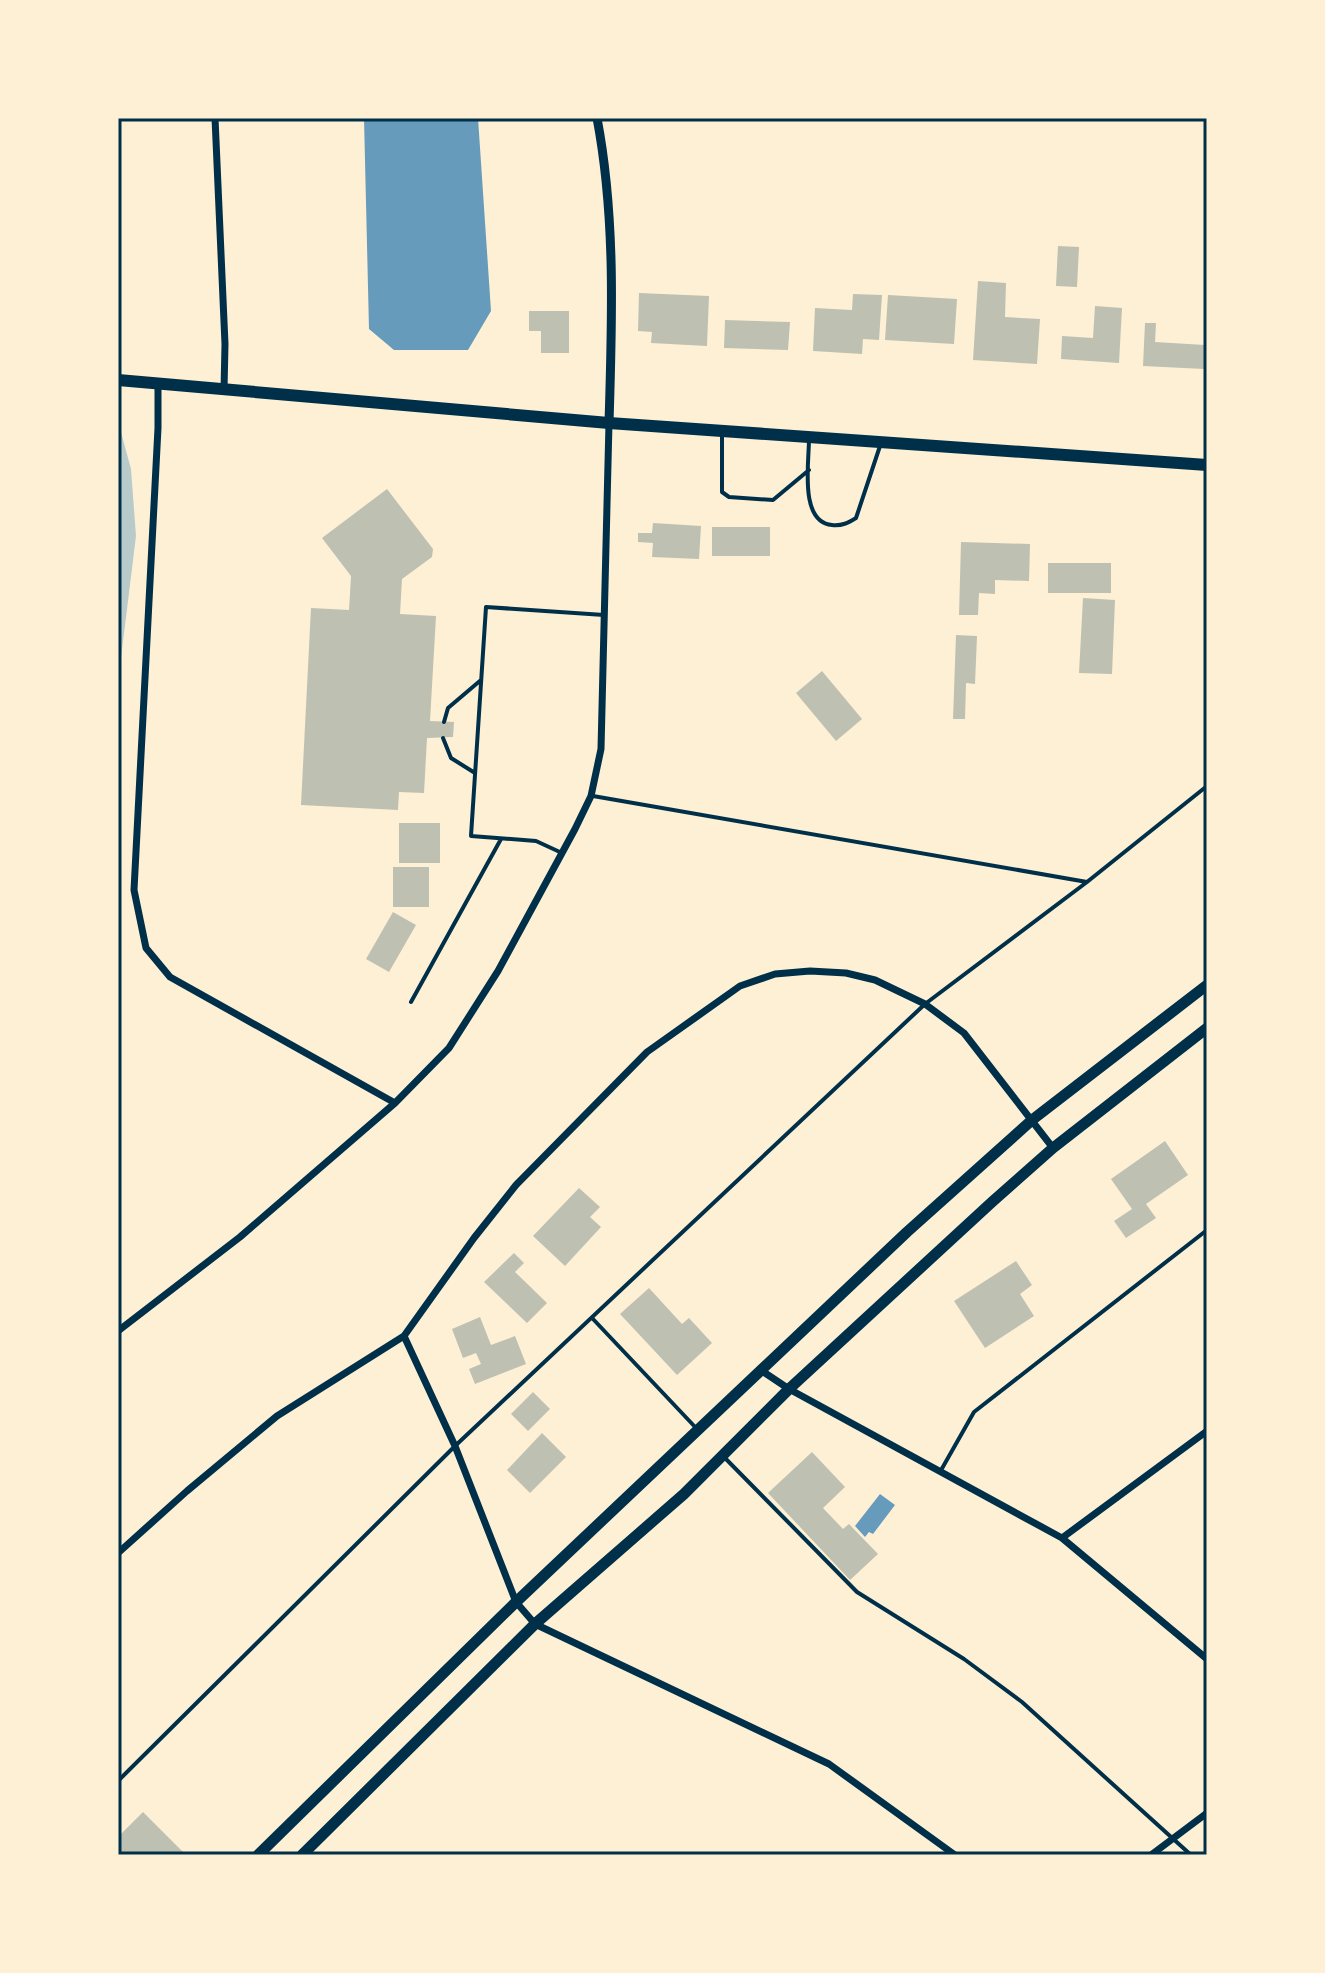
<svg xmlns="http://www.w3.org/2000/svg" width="1325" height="1973" viewBox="0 0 1325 1973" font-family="'Archivo Narrow',sans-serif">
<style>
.green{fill:#b9caca}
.water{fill:#669bbc}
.building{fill:#bec0b2}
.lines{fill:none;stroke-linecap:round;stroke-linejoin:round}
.service{stroke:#003049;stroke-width:4}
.minor{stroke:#003049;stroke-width:7}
.tertiary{stroke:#003049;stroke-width:9}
.secondary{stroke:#003049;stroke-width:11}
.primary{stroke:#003049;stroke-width:12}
.neatline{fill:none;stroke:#003049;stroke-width:3}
</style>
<rect width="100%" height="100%" fill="#fdf0d5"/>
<!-- green -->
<path class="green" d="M118 421 131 469 136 536 118 682Z"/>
<!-- water -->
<path class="water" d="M364 118H478L491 311 468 350H394L369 329Z
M880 1494 895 1505 873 1534 869 1532 865 1537 855 1526Z"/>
<!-- building -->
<path class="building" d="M1058 246 1079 247 1077 287 1056 286Z
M978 281 1006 283 1005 317 1040 319 1037 364 973 360Z
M639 293 709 296 707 346 651 343 652 332 638 331Z
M853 294 882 295 879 340 863 339 862 354 813 351 815 308 852 310Z
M888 295 957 299 954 344 885 340Z
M1095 306 1122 308 1119 363 1061 359 1062 336 1093 338Z
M529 311H569V353H541V331H529Z
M725 320 790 322 788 350 724 348Z
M1145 323H1156L1155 342 1205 345 1204 369 1143 366Z
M387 489 433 549 432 557 402 579 400 614 436 616 430 721 454 722 453 737 427 738 424 793 399 792 398 810 301 805 311 608 349 610 351 576 322 538Z
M653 523 701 526 699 559 652 557 653 543 638 542V533H652Z
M712 527H770V556H712Z
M961 542 1030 544 1029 581 995 580V594L979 593 978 615H959Z
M1048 563H1111V593H1048Z
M1083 598 1115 600 1112 674 1079 673Z
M956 635 977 636 975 684 966 683 965 719H953Z
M822 671 862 719 836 741 796 693Z
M399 823H440V863H399Z
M393 867H429V907H393Z
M393 912 416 925 389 972 366 959Z
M1165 1141 1188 1175 1146 1204 1156 1218 1126 1238 1114 1221 1132 1209 1111 1179Z
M579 1188 600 1207 590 1217 601 1227 565 1266 533 1236Z
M514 1253 524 1263 515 1272 547 1303 527 1323 484 1282Z
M1016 1261 1032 1285 1020 1294 1034 1316 985 1348 954 1301Z
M649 1288 682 1324 689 1318 712 1343 677 1375 620 1314Z
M480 1317 491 1345 515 1336 526 1364 475 1384 469 1369 481 1364 476 1353 463 1358 452 1329Z
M533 1392 550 1409 528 1431 511 1414Z
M542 1433 566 1457 530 1493 507 1470Z
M812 1452 845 1487 823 1508 843 1529 849 1524 878 1554 850 1580 768 1493Z
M143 1812 184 1853 182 1855H118V1837Z"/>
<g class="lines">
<!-- service -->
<path class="service" d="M722 433V492L729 497 773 500 809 470
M809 439C809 463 799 522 832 525 842 526 848 523 856 518L881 443
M444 722 448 708 481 680
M443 738 451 758 475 773
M593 796 1087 882
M562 853 536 841 471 836 486 607 604 615
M411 1002 501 839
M593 1319 697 1429
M723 1456 857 1592 964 1659 1022 1702 1191 1855
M940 1472 974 1412 1207 1230
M118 1781 455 1446 925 1004 1087 882 1207 786"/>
<!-- minor -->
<path class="minor" d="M215 118 225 344 224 390
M158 384V428L134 890 146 948 170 977 395 1103
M118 1331 240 1237 395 1103 449 1048 498 971 575 829 591 796 601 749 609 423
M404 1336 455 1446 516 1602 535 1624 829 1764 955 1855
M762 1371 789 1389 1062 1538 1207 1659
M1062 1538 1207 1431
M118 1553 187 1491 277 1416 404 1336 474 1238 516 1185 647 1052 740 986 775 974 810 971 846 973 875 980 925 1004 964 1033 1053 1148
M1151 1855 1207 1813"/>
<!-- tertiary -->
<path class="tertiary" d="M597 118C616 218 612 322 609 423"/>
<!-- secondary -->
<path class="secondary" d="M258 1855 516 1602 907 1232 1032 1120 1207 985
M302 1855 535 1624 684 1494 789 1389 992 1202 1053 1148 1207 1028"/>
<!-- primary -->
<path class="primary" d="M118 380 609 423 1207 465"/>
</g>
<!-- border -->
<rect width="1325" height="1973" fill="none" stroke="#fdf0d5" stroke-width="240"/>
<rect x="120" y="120" width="1085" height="1733" class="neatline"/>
</svg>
